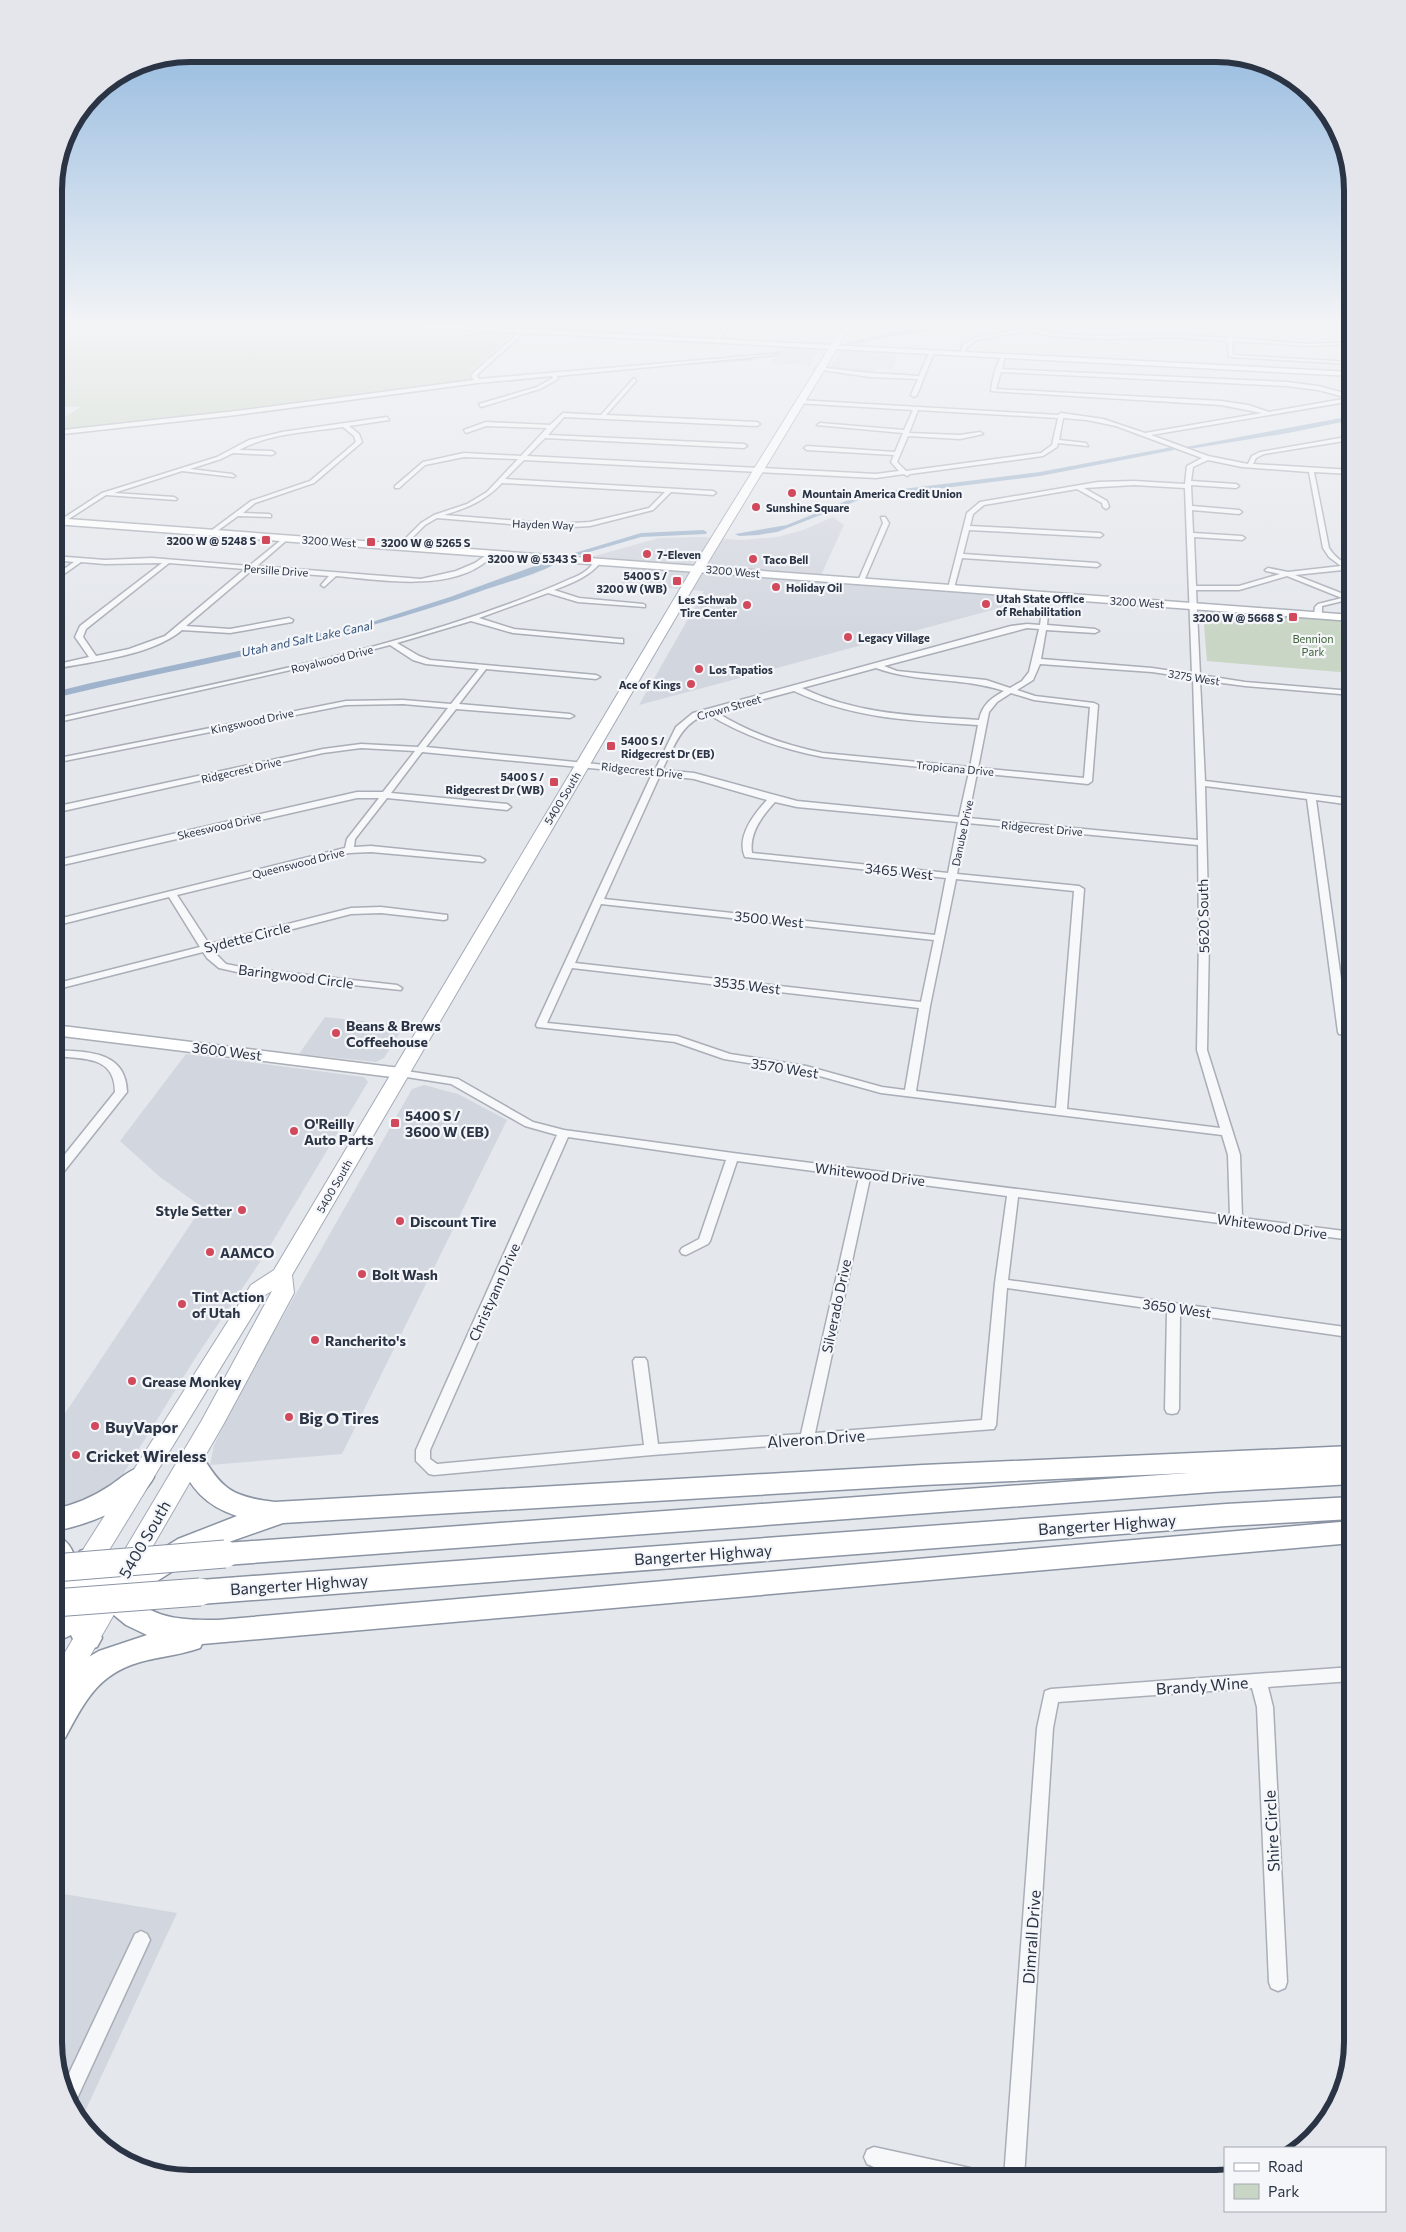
<svg xmlns="http://www.w3.org/2000/svg" width="1406" height="2232" viewBox="0 0 1406 2232" font-family="Commissioner,sans-serif">
<style>
.built{fill:#d2d6de}
.green{fill:#c9d6c5}
.lines{fill:none;stroke-linecap:round;stroke-linejoin:round}
.canal{fill:#9fb4cc;fill-rule:evenodd}
.street-casing{stroke:#a9aeb7;stroke-width:3}
.secondary-casing{stroke:#a9aeb7;stroke-width:3}
.primary-casing{stroke:#a3abb8;stroke-width:2}
.highway-casing{stroke:#8b94a3;stroke-width:3}
.street{fill:#f7f8fa;fill-rule:evenodd}
.secondary{fill:#fff;fill-rule:evenodd}
.primary{fill:#fff;fill-rule:evenodd}
.highway{fill:#fff;fill-rule:evenodd}
.highway-bridge-casing{stroke:#8b94a3;stroke-width:29;stroke-linecap:butt}
.highway-bridge{stroke:#fff;stroke-width:27}
.poi-dot{fill:#d1495b;stroke:#f4f6f9;stroke-width:2}
.labels{text-anchor:middle;dominant-baseline:central;stroke-width:4.5;stroke-linejoin:round;paint-order:stroke}
.far-poi-label{font-size:11px;font-weight:bold;fill:#2b3445;stroke:#f4f6f9;text-anchor:start}
.far-street-label{font-size:11px;fill:#2b3445;stroke:#f4f6f9}
.far-park-label{font-size:11px;fill:#3f6138;stroke:#f4f6f9}
.far-water-label{font-size:12px;font-style:italic;fill:#34527a;stroke:#f4f6f9}
.street-label{font-size:14px;fill:#2b3445;stroke:#f4f6f9}
.poi-label{font-size:14px;font-weight:bold;fill:#2b3445;stroke:#f4f6f9;text-anchor:start}
.near-poi-label{font-size:16px;font-weight:bold;fill:#2b3445;stroke:#f4f6f9;text-anchor:start}
.near-street-label{font-size:16px;fill:#2b3445;stroke:#f4f6f9}
.rim{fill:none;stroke:#2b3445;stroke-width:6}
</style>
<rect width="100%" height="100%" fill="#e4e7ec"/>
<!-- built -->
<path class="built" d="M782 347 815 348 819 350 810 365 771 363Z
M841 350 844 349 899 352 892 369 877 368 870 375 830 367Z
M833 517 844 525 821 575 1038 592 1037 598 639 705 704 591 620 584 637 561 591 557 659 538 701 537 742 540 777 537 803 530Z
M325 1017 399 1025 404 1026 384 1058 376 1062 299 1054Z
M186 1054 364 1077 368 1082 264 1256 196 1357 120 1479 115 1486 75 1507 54 1509V1430L202 1207 160 1177 120 1141Z
M424 1085 458 1094 507 1120 342 1454 210 1465 214 1445 247 1380 412 1089Z
M58 1893 177 1913 82 2118 68 2102 54 2041V1901Z"/>
<!-- green -->
<path class="green" d="M54 324H349L514 333 472 370 473 371 469 375 470 379 466 382 234 412 54 432V424L80 407 54 406Z
M1208 611 1352 622V673L1207 661 1203 613Z"/>
<g class="lines">
<!-- canal -->
<path class="canal" d="M971 324H985L893 336 849 345 846 343 893 332Z
M778 351 780 354 767 357 764 355Z
M751 357 753 360 686 365 683 363Z
M616 368 618 371 495 383 492 381Z
M426 388 428 391 391 396 388 394Z
M1352 416V420L1288 433 1189 449 1186 447Z
M1172 447 1174 450 1040 476 864 498 777 532 758 535 739 536 735 534 787 525 863 494 1040 472Z
M703 530 707 532 706 534 641 537 572 557 568 555 641 533Z
M551 560 558 562C545 572 501 584 484 590 344 641 198 663 54 698V692L91 683 372 622 450 597Z"/>
<defs>
<path id="street" d="M496 324H500L494 330H490Z
M615 324H644L646 325 644 326Z
M726 324H730L717 341H713Z
M889 324 916 328 972 324 916 330Z
M1050 324H1057L1034 329C1080 340 1126 334 1173 335 1191 335 1209 337 1227 338V333L1216 324H1220L1231 332 1232 338 1309 344 1352 342V344L1309 346 1232 341 1233 355 1352 362V364L1231 357 1229 356 1227 341 1173 337 1106 339 1051 336 1027 331 977 340 967 347 964 355 960 354 963 345 974 338Z
M522 330 526 331 478 374 477 376 479 379 772 354 774 355 557 376 558 379 540 389 481 407 479 404 537 387 553 378 552 376 478 383 236 415 54 435V431L236 411 474 380 471 376 474 372Z
M930 351 934 352 917 395 914 397 911 395 918 379 870 377 815 369 818 367 870 373 919 376Z
M1003 355 1005 356 1002 369 1287 382 1318 386 1352 395V401L1151 435 1208 456 1248 464 1252 456 1260 452 1346 437 1349 439 1352 452V464L1349 462 1344 441 1264 454 1256 458 1253 464 1352 470V474L1314 472 1329 548C1334 556 1343 564 1352 565V569L1295 575 1351 597V599L1322 606V615L1318 617 1314 615 1315 607 1318 604 1342 598 1287 576 1239 590H1196L1200 675 1245 682 1352 691V695L1245 686 1200 680 1205 781 1352 799V805L1316 800 1348 1029 1352 1030V1036L1339 1034 1338 1032 1307 799 1205 786 1209 938 1207 1050 1240 1155 1242 1218 1352 1232V1240L1018 1197 1008 1280 1352 1328V1371L1347 1369 1345 1366 1342 1336 1180 1313 1179 1409 1177 1413 1172 1414 1167 1413 1165 1409 1167 1311 1007 1288 996 1425 994 1429 652 1455 434 1475 429 1474 416 1461V1450L557 1135 525 1126 451 1084 400 1076 396 1075 395 1073 396 1071 400 1070 458 1079 533 1122 564 1130 733 1153 1230 1216 1228 1155 1222 1135 881 1093 805 1072 724 1059 675 1042 537 1027 536 1025 652 774 422 752 391 793 507 804 511 807 507 810 387 798 355 839 354 847 371 846 480 857 485 860 483 862 371 852 349 853 177 895 209 944 351 908 381 907 447 915V919L444 920 381 913 351 914 212 950 226 964 246 968 397 985 402 988 401 990 246 974 219 968 207 958 203 952 54 990V984L200 947 169 897 54 926V920L345 848 347 839 379 798H357L54 867V861L357 792H383L415 751 361 748 323 753 54 813V807L323 749 361 744 418 747 448 708 403 704 346 705 54 763V759L346 701 403 700 451 704 479 669 426 664 413 660 390 645 317 664 54 723V719C224 680 411 650 570 579 576 577 582 574 587 570 591 567 593 562 598 560L601 562C589 577 572 583 554 590L579 598 643 604 645 605V607L578 602 548 593 479 618 514 629 620 639H623V643L513 633 471 621 397 643 419 656 430 660 596 675 600 677 596 679 486 669 459 704 570 714 574 716 570 718 456 709 426 747 655 770 676 727 693 713 1011 626 1027 624 1040 625 1044 595 1047 593 1050 595 1047 625 1095 629 1099 631 1095 633 1046 630 1041 659 1152 668 1192 674 1185 488 1134 485 1084 488 1107 501 1109 507 1106 509 1103 507 1102 503 1077 489 984 505 973 514 970 526 1100 533 1103 535 1100 537 969 530 963 554 1097 563 1100 565 1097 567 962 558 954 588 951 590 948 588 967 513 980 502 1098 482 1134 481 1185 484 1187 466 1202 458 1116 426 1087 420 1063 418 1059 440 1086 443 1088 446 1058 443 1057 447 1043 456 910 474 907 476 904 474 876 478 524 460 505 479 713 491 716 493 713 495 671 492 653 510 590 526 557 528 437 518 425 525 402 548 397 547 421 523 434 515 467 504 487 492 518 459 464 457 425 465 399 488H395V486L423 462 464 453 521 456 547 428 486 426 466 433 464 430 486 422 550 425 563 413 601 415 634 378 636 381 606 415 757 422 760 424 757 426 564 417 548 435 744 444 747 446 744 448 545 438 527 456 876 474 899 471 891 462 894 455 807 450 804 448 807 446 895 452 903 433 817 425 820 423 904 430 913 410 796 403 798 400 1058 415 1061 413 1103 419 1145 433 1262 413 1221 405 991 391C992 381 996 362 1003 355ZM1001 372 1287 386 1318 390 1349 398 1269 412 1248 405 1221 401 996 389ZM918 410 1058 418 1052 445 1041 453 906 471 897 462 908 436 960 439 983 434 980 432 960 435 909 433ZM1208 460 1242 467 1309 472 1323 548 1329 557 1341 566 1288 572 1268 568 1265 570 1266 571 1280 574 1239 586H1196L1194 537 1242 540 1245 538 1242 536 1193 533 1192 510 1239 514 1242 512 1239 510 1192 506 1191 485 1236 488 1239 486 1236 484 1191 481 1193 467ZM502 483 665 492 649 508 590 522 557 524 444 515C467 508 485 501 502 483ZM1027 628 1039 629 1029 672 1022 681 1010 688 986 680 897 671 884 666ZM1040 664 1152 672 1193 678 1198 840 968 818 977 773 1088 784 1092 781 1098 705 1094 703 1035 696 1017 690 1033 680ZM876 668C917 683 962 677 1004 691 991 698 982 705 979 720 918 716 858 715 802 688ZM794 691C853 719 915 721 978 725L970 767 823 753C785 745 749 733 716 712ZM1011 693 1034 700 1090 707 1084 778 978 768 989 712 997 702ZM708 714C744 736 782 749 823 757L969 772 959 817 797 801 694 773 662 770C674 747 681 722 708 714ZM660 775 694 779 767 800C754 814 736 837 745 857L946 878 935 935 604 899ZM775 802 797 807 958 822 948 873 752 853C749 833 762 816 775 802ZM967 823 1198 845 1199 938 1197 1050 1220 1128 1067 1109 1084 889 1079 886 957 874ZM956 879 1074 891 1056 1108 916 1091 930 1006ZM601 904 934 940 921 1002 575 963ZM572 968 919 1008 905 1090 882 1087 806 1066 730 1054 677 1036 547 1023ZM568 1137 726 1160 699 1239 682 1248 680 1251 682 1254 686 1255 708 1244 710 1241 737 1161 859 1177 801 1434 658 1444 647 1361 645 1358H635L633 1361 644 1445 437 1464 430 1459V1450ZM870 1178 1007 1196 995 1283 982 1420 815 1433Z
M387 417 389 420 349 426 359 434 362 442 314 483 255 503 243 513 269 514 271 515V517L238 516 213 534 208 533 251 501 310 481 356 442 354 436 343 427C309 432 270 433 239 450L272 451 275 453 272 455 233 453 221 459 190 469 232 474 235 476 234 477 182 471 114 493 174 497 177 499 176 500 106 495 64 522 59 521 102 493 217 457 249 440 282 432Z
M881 517H885L889 523 864 581 859 582 858 581 883 523Z
M286 536 289 538 288 539 257 566 421 579 456 571 475 563 489 553 494 554C458 594 384 580 336 576L324 587 321 585 329 576 252 570 186 626 230 629 289 618 293 620 292 622 230 633 182 630C151 656 93 661 54 669V665L89 657 75 637 80 626 162 563 105 564 81 562 54 581V576L74 562 54 560V556L105 560 152 558 249 566ZM169 563 245 569 165 636 129 649 96 656 83 637 86 629Z
M54 1050C86 1052 126 1050 127 1092L58 1179 54 1180V1168L115 1092C115 1055 82 1059 54 1056Z
M1352 1667V1681L1268 1687 1273 1707 1287 1982 1285 1988 1278 1991 1271 1988 1269 1982 1257 1707 1252 1688 1058 1702 1053 1728 1024 2178H1004L1037 1728 1045 1691 1051 1689Z
M141 1931 147 1934 150 1940 74 2105 71 2106 68 2102 64 2084 135 1934Z
M874 2147 970 2168 977 2171 980 2178H925L874 2167 867 2164 864 2157 867 2150Z"/>
<path id="secondary" d="M392 324H427L1352 372V376L395 326Z
M54 518 1352 615V621L54 524Z
M54 1025 400 1068 408 1073 400 1078 54 1035Z"/>
<path id="primary" d="M844 324H852L707 564 292 1275 294 1293 223 1425 136 1575 127 1578 118 1575 114 1568 202 1420 272 1291 265 1295 92 1578 83 1581 74 1578 70 1571 74 1564 251 1285 274 1270 695 564Z
M111 1587 120 1590 124 1597 63 1703 54 1706V1671L102 1590Z"/>
<path id="highway" d="M1352 1446V1484L1212 1492 225 1565 215 1562 211 1554 214 1548 198 1555 132 1597C156 1620 186 1620 218 1620L1352 1521V1543L202 1644 200 1648C183 1654 166 1656 148 1660 100 1671 87 1697 65 1738L54 1741V1699L72 1672 87 1658 99 1651 147 1635 126 1625 109 1611 94 1621 102 1638 97 1647 87 1650 77 1647 71 1635 54 1643V1616L61 1611 54 1612V1535C72 1540 76 1558 79 1575L83 1573 76 1559 80 1551 90 1548 100 1551 106 1561 114 1559 124 1562 128 1570 178 1539 237 1516C206 1506 190 1488 178 1459L182 1452 191 1449 200 1452C221 1489 232 1497 275 1502L923 1465ZM1188 1473 226 1543 283 1523 923 1485Z
M141 1467 151 1470 154 1477C139 1506 85 1526 54 1531V1509C75 1505 93 1497 111 1485 121 1478 129 1470 141 1467Z
M1352 1497V1519L1226 1526 200 1604 190 1600 186 1592 190 1584 200 1580 1226 1504Z"/>
</defs>
<!-- street casing -->
<use href="#street" class="street-casing"/>
<!-- secondary casing -->
<use href="#secondary" class="secondary-casing"/>
<!-- primary casing -->
<use href="#primary" class="primary-casing"/>
<!-- highway casing -->
<use href="#highway" class="highway-casing"/>
<!-- street -->
<use href="#street" class="street"/>
<!-- secondary -->
<use href="#secondary" class="secondary"/>
<!-- primary -->
<use href="#primary" class="primary"/>
<!-- highway -->
<use href="#highway" class="highway"/>
<defs>
<path id="highway-bridge" d="M54 1568 225 1554
M54 1603 200 1592"/>
</defs>
<!-- highway-bridge casing -->
<use href="#highway-bridge" class="highway-bridge-casing"/>
<!-- highway-bridge -->
<use href="#highway-bridge" class="highway-bridge"/>
</g>
<!-- sky -->
<linearGradient id="sky" x2="0" y2="1"><stop stop-color="#8bb4dd"/><stop offset="0.51" stop-color="#f3f4f6"/><stop offset="1" stop-color="#f3f4f6" stop-opacity="0"/></linearGradient>
<rect width="1406" height="636" fill="url(#sky)"/>
<!-- markers -->
<g class="poi-dot">
<circle cx="792" cy="493" r="5"/>
<circle cx="756" cy="507" r="5"/>
<rect x="261" y="535" width="10" height="10" rx="2.5"/>
<rect x="366" y="537" width="10" height="10" rx="2.5"/>
<circle cx="647" cy="554" r="5"/>
<rect x="582" y="553" width="10" height="10" rx="2.5"/>
<circle cx="753" cy="559" r="5"/>
<rect x="672" y="576" width="10" height="10" rx="2.5"/>
<circle cx="776" cy="587" r="5"/>
<circle cx="986" cy="604" r="5"/>
<circle cx="747" cy="605" r="5"/>
<rect x="1288" y="612" width="10" height="10" rx="2.5"/>
<circle cx="848" cy="637" r="5"/>
<circle cx="699" cy="669" r="5"/>
<circle cx="691" cy="684" r="5"/>
<rect x="606" y="741" width="10" height="10" rx="2.5"/>
<rect x="549" y="777" width="10" height="10" rx="2.5"/>
<circle cx="336" cy="1033" r="5"/>
<rect x="390" y="1118" width="10" height="10" rx="2.5"/>
<circle cx="294" cy="1131" r="5"/>
<circle cx="242" cy="1210" r="5"/>
<circle cx="400" cy="1221" r="5"/>
<circle cx="210" cy="1252" r="5"/>
<circle cx="362" cy="1274" r="5"/>
<circle cx="182" cy="1304" r="5"/>
<circle cx="315" cy="1340" r="5"/>
<circle cx="132" cy="1381" r="5"/>
<circle cx="289" cy="1417" r="5"/>
<circle cx="95" cy="1426" r="5"/>
<circle cx="76" cy="1455" r="5"/>
</g>
<g class="labels">
<!-- far-poi labels -->
<g class="far-poi-label">
<text x="802" y="493">Mountain America Credit Union</text>
<text x="766" y="507">Sunshine Square</text>
<text x="256" y="540" text-anchor="end">3200 W @ 5248 S</text>
<text x="381" y="542">3200 W @ 5265 S</text>
<text x="657" y="554">7-Eleven</text>
<text x="577" y="558" text-anchor="end">3200 W @ 5343 S</text>
<text x="763" y="559">Taco Bell</text>
<text x="667" y="575" text-anchor="end">5400 S /<tspan x="667" dy="13">3200 W (WB)</tspan></text>
<text x="786" y="587">Holiday Oil</text>
<text x="996" y="598">Utah State Office<tspan x="996" dy="13">of Rehabilitation</tspan></text>
<text x="737" y="599" text-anchor="end">Les Schwab<tspan x="737" dy="13">Tire Center</tspan></text>
<text x="1283" y="617" text-anchor="end">3200 W @ 5668 S</text>
<text x="858" y="637">Legacy Village</text>
<text x="709" y="669">Los Tapatios</text>
<text x="681" y="684" text-anchor="end">Ace of Kings</text>
<text x="621" y="740">5400 S /<tspan x="621" dy="13">Ridgecrest Dr (EB)</tspan></text>
<text x="544" y="776" text-anchor="end">5400 S /<tspan x="544" dy="13">Ridgecrest Dr (WB)</tspan></text>
</g>
<!-- far-street labels -->
<g class="far-street-label">
<text transform="translate(543 524) rotate(2)">Hayden Way</text>
<text transform="translate(329 541) rotate(4)">3200 West</text>
<text transform="translate(276 570) rotate(4)">Persille Drive</text>
<text transform="translate(733 571) rotate(5)">3200 West</text>
<text transform="translate(1137 602) rotate(4)">3200 West</text>
<text transform="translate(332 659) rotate(-14)">Royalwood Drive</text>
<text transform="translate(1194 677) rotate(9)">3275 West</text>
<text transform="translate(729 707) rotate(-16)">Crown Street</text>
<text transform="translate(252 721) rotate(-12)">Kingswood Drive</text>
<text transform="translate(955 768) rotate(5)">Tropicana Drive</text>
<text transform="translate(241 770) rotate(-13)">Ridgecrest Drive</text>
<text transform="translate(642 770) rotate(6)">Ridgecrest Drive</text>
<text transform="translate(562 798) rotate(-59)">5400 South</text>
<text transform="translate(219 826) rotate(-13)">Skeeswood Drive</text>
<text transform="translate(1042 828) rotate(5)">Ridgecrest Drive</text>
<text transform="translate(962 833) rotate(-78)">Danube Drive</text>
<text transform="translate(298 863) rotate(-14)">Queenswood Drive</text>
<text transform="translate(334 1186) rotate(-60)">5400 South</text>
</g>
<!-- far-park labels -->
<g class="far-park-label">
<text x="1313" y="638">Bennion<tspan x="1313" dy="13">Park</tspan></text>
</g>
<!-- far-water labels -->
<g class="far-water-label">
<text transform="translate(307 638) rotate(-12)">Utah and Salt Lake Canal</text>
</g>
<!-- street labels -->
<g class="street-label">
<text transform="translate(899 871) rotate(6)">3465 West</text>
<text transform="translate(1203 916) rotate(-91)">5620 South</text>
<text transform="translate(769 919) rotate(6)">3500 West</text>
<text transform="translate(247 937) rotate(-14)">Sydette Circle</text>
<text transform="translate(296 976) rotate(7)">Baringwood Circle</text>
<text transform="translate(747 985) rotate(7)">3535 West</text>
<text transform="translate(227 1051) rotate(7)">3600 West</text>
<text transform="translate(785 1068) rotate(9)">3570 West</text>
<text transform="translate(870 1174) rotate(7)">Whitewood Drive</text>
<text transform="translate(1272 1226) rotate(8)">Whitewood Drive</text>
<text transform="translate(494 1292) rotate(-66)">Christyann Drive</text>
<text transform="translate(836 1306) rotate(-78)">Silverado Drive</text>
<text transform="translate(1177 1308) rotate(8)">3650 West</text>
</g>
<!-- poi labels -->
<g class="poi-label">
<text x="346" y="1025">Beans &amp; Brews<tspan x="346" dy="16">Coffeehouse</tspan></text>
<text x="405" y="1115">5400 S /<tspan x="405" dy="16">3600 W (EB)</tspan></text>
<text x="304" y="1123">O'Reilly<tspan x="304" dy="16">Auto Parts</tspan></text>
<text x="232" y="1210" text-anchor="end">Style Setter</text>
<text x="410" y="1221">Discount Tire</text>
<text x="220" y="1252">AAMCO</text>
<text x="372" y="1274">Bolt Wash</text>
<text x="192" y="1296">Tint Action<tspan x="192" dy="16">of Utah</tspan></text>
<text x="325" y="1340">Rancherito's</text>
<text x="142" y="1381">Grease Monkey</text>
</g>
<!-- near-poi labels -->
<g class="near-poi-label">
<text x="299" y="1417">Big O Tires</text>
<text x="105" y="1426">BuyVapor</text>
<text x="86" y="1455">Cricket Wireless</text>
</g>
<!-- near-street labels -->
<g class="near-street-label">
<text transform="translate(816 1438) rotate(-4)">Alveron Drive</text>
<text transform="translate(1107 1524) rotate(-4)">Bangerter Highway</text>
<text transform="translate(144 1539) rotate(-60)">5400 South</text>
<text transform="translate(703 1554) rotate(-4)">Bangerter Highway</text>
<text transform="translate(299 1584) rotate(-4)">Bangerter Highway</text>
<text transform="translate(1202 1685) rotate(-4)">Brandy Wine</text>
<text transform="translate(1271 1831) rotate(-93)">Shire Circle</text>
<text transform="translate(1031 1937) rotate(-86)">Dimrall Drive</text>
</g>
</g>
<!-- crop -->
<path d="M0 0H1406V2232H0ZM190 62H1216A128 128 0 0 1 1344 190V2042A128 128 0 0 1 1216 2170H190A128 128 0 0 1 62 2042V190A128 128 0 0 1 190 62Z" fill="#e4e6eb" fill-rule="evenodd"/>
<path class="rim" d="M190 62H1216A128 128 0 0 1 1344 190V2042A128 128 0 0 1 1216 2170H190A128 128 0 0 1 62 2042V190A128 128 0 0 1 190 62Z"/>
<!-- legend -->
<rect x="1224" y="2147" width="162" height="65" fill="#f4f6f9" stroke="#a4a8b1"/>
<rect x="1234" y="2163" width="25" height="8" fill="#ffffff" stroke="#a4a8b1"/>
<text x="1268" y="2172" font-size="15" fill="#2b3445">Road</text>
<rect x="1234" y="2184" width="25" height="15" fill="#c9d6c5" stroke="#a4a8b1"/>
<text x="1268" y="2197" font-size="15" fill="#2b3445">Park</text>
</svg>
